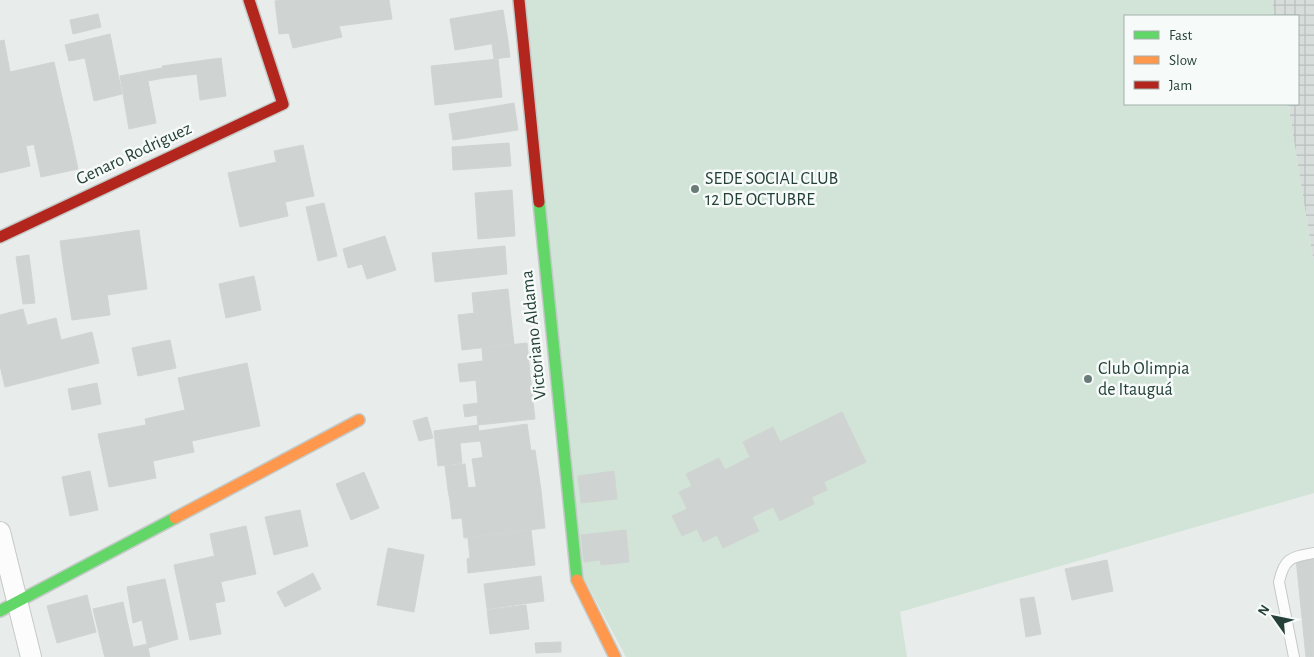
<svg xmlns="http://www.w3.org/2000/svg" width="1314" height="657" viewBox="0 0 1314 657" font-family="'Alegreya Sans',sans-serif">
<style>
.industrial{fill:url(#industrial-grid)}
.grass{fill:#d1e4d7}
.building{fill:#cfd3d1;stroke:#d0d5d3}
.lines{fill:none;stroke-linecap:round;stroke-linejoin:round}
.lane-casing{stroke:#c5c9c7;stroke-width:12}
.street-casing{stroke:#c5c9c7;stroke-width:22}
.fast-casing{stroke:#c3cac7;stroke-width:14}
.slow-casing{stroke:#c3cac7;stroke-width:14}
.jam-casing{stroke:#c3cac7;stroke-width:14}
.lane{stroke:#fcfcfc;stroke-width:10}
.street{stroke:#fcfcfc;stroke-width:20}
.fast{stroke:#63d668;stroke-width:11}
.slow{stroke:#ff974d;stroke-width:11}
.jam{stroke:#b3261e;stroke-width:11}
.poi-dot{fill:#697c77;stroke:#f6faf8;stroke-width:2}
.labels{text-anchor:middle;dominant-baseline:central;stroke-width:5;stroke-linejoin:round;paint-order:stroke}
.street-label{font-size:18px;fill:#254039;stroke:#f6faf8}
.poi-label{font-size:18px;fill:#254039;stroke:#f6faf8;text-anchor:start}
</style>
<defs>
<pattern id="industrial-grid" width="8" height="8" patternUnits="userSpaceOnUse" patternTransform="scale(1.25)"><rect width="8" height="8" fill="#d6ddda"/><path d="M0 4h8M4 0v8" fill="none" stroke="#b8bfbc"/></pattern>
</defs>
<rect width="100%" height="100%" fill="#e8ecea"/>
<!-- industrial -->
<path class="industrial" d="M1272 0H1314V265L1288 104H1298V16H1274Z"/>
<!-- grass -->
<path class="grass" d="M523 0H1272L1274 16H1125V104H1288L1314 265V493L900 612 907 657H626L578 567Z"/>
<!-- building -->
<path class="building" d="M389 0 392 19 339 26 342 37 293 48 289 33 279 34 275 1 282 0Z
M503 10 508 41 455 50 450 19Z
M98 14 101 27 73 34 70 20Z
M110 34 122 94 94 101 85 58 69 61 65 45Z
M4 40 10 72 0 74V41Z
M508 41 510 57 494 59 492 44Z
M221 58 226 96 200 100 197 74 164 78 162 66Z
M498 59 502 97 435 105 431 66Z
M54 62 61 93 17 103 10 72Z
M162 68 164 78 148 81 146 71Z
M146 71 156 123 129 129 120 76Z
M10 72 17 103 0 107V74Z
M61 93 71 136 26 146 17 103Z
M17 103 30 166 0 173V107Z
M514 103 518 130 453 140 449 114Z
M71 136 78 169 41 177 34 144Z
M509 143 511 166 453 170 452 147Z
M303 145 314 196 285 202 274 151Z
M277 162 288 216 240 227 228 173Z
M512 190 515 236 478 239 475 193Z
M324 203 337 256 318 261 306 207Z
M139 230 147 289 107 295 98 236Z
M98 236 103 264 64 270 60 241Z
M385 236 396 270 367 279 362 264 348 268 343 249Z
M505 246 507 274 435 282 432 253Z
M29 255 35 303 23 304 16 257Z
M103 264 110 315 72 320 64 270Z
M254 276 261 310 226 318 219 284Z
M508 289 510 309 474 313 472 293Z
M23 309 27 325 0 332V315Z
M510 309 514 344 462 350 458 315Z
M56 318 61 340 92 332 99 363 5 387 0 366V332Z
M170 340 176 368 138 376 132 348Z
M527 343 530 374 460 382 458 364 483 361 482 348Z
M247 363 260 426 192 441 178 378Z
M530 374 535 419 478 425 477 415 465 417 463 405 478 403 476 380Z
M97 383 101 404 72 410 68 389Z
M185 410 194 452 153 461 145 419Z
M842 412 866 462 824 482 827 490 812 497 814 504 780 521 773 507 752 517 759 531 723 548 717 535 703 542 697 529 682 536 672 516 687 509 679 492 692 486 686 474 719 458 725 470 750 457 743 442 773 427 780 442Z
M427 417 433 438 419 441 413 421Z
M527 424 531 451 483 457 479 431Z
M146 425 156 478 109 487 98 434Z
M478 425 480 441 460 443 462 463 438 466 434 431Z
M535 450 541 490 478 498 472 459Z
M465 464 468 488 448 490 445 466Z
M90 471 98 510 70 516 62 477Z
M614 471 617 499 581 503 578 476Z
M364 472 379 508 351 520 336 484Z
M476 487 478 498 450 501 448 490Z
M541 490 545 528 464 538 462 518 452 519 450 501Z
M300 510 308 546 274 555 265 517Z
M246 526 256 574 220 582 210 534Z
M531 530 535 565 468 573 467 559 470 558 468 538Z
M626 530 629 562 601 565 600 560 584 562 581 535Z
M388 548 424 555 414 612 377 605Z
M215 556 225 601 215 603 221 634 190 640 174 565Z
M1314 557V657H1306L1296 559Z
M1107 560 1113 591 1072 600 1065 569Z
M313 573 321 589 285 607 277 592Z
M541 576 544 601 487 609 484 584Z
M165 579 178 639 148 648 142 620 133 623 127 587Z
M87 595 96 632 57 643 47 606Z
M1034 597 1041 634 1026 637 1020 599Z
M123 602 133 647 104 654 93 609Z
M526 605 529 629 490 634 487 610Z
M561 642V652L536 653 535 643Z
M147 644 150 657H105L104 654Z"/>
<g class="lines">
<defs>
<path id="lane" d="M1294 657 1279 582C1284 558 1291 557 1314 553"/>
<path id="street" d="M0 532 31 657"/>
<path id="fast" d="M539 202 577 580
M0 611 175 518"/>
<path id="slow" d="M175 518 359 420
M577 580 615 657"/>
<path id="jam" d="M519 0 539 202
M0 237 283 104 249 0"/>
</defs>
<!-- lane casing -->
<use href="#lane" class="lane-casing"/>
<!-- street casing -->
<use href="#street" class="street-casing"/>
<!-- fast casing -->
<use href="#fast" class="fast-casing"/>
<!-- slow casing -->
<use href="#slow" class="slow-casing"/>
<!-- jam casing -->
<use href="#jam" class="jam-casing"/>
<!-- lane -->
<use href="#lane" class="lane"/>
<!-- street -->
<use href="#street" class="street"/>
<!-- fast -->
<use href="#fast" class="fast"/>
<!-- slow -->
<use href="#slow" class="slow"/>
<!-- jam -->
<use href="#jam" class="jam"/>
</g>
<!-- markers -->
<g class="poi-dot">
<circle cx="695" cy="189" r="5"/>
<circle cx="1088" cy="379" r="5"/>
</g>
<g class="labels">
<!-- street labels -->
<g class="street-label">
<text transform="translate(134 154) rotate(-25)">Genaro Rodriguez</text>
<text transform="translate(534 335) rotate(-96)">Victoriano Aldama</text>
</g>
<!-- poi labels -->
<g class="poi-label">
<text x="705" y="179">SEDE SOCIAL CLUB<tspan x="705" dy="21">12 DE OCTUBRE</tspan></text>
<text x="1098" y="369">Club Olimpia<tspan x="1098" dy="21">de Itauguá</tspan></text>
</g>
</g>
<!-- legend -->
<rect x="1124" y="15" width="175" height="90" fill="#f6faf8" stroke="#a2b0ac"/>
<rect x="1134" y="31" width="25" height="8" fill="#63d668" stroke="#a2b0ac"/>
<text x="1169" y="40" font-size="15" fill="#254039">Fast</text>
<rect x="1134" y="56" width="25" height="8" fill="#ff974d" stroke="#a2b0ac"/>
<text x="1169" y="65" font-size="15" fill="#254039">Slow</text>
<rect x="1134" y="81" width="25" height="8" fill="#b3261e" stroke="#a2b0ac"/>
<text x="1169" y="90" font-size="15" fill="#254039">Jam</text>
<!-- north arrow -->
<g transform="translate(1274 617) rotate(303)" stroke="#f6faf8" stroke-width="4" paint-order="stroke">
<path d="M0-4L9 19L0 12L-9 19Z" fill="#254039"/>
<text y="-8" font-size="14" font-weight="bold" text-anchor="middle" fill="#254039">N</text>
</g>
</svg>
